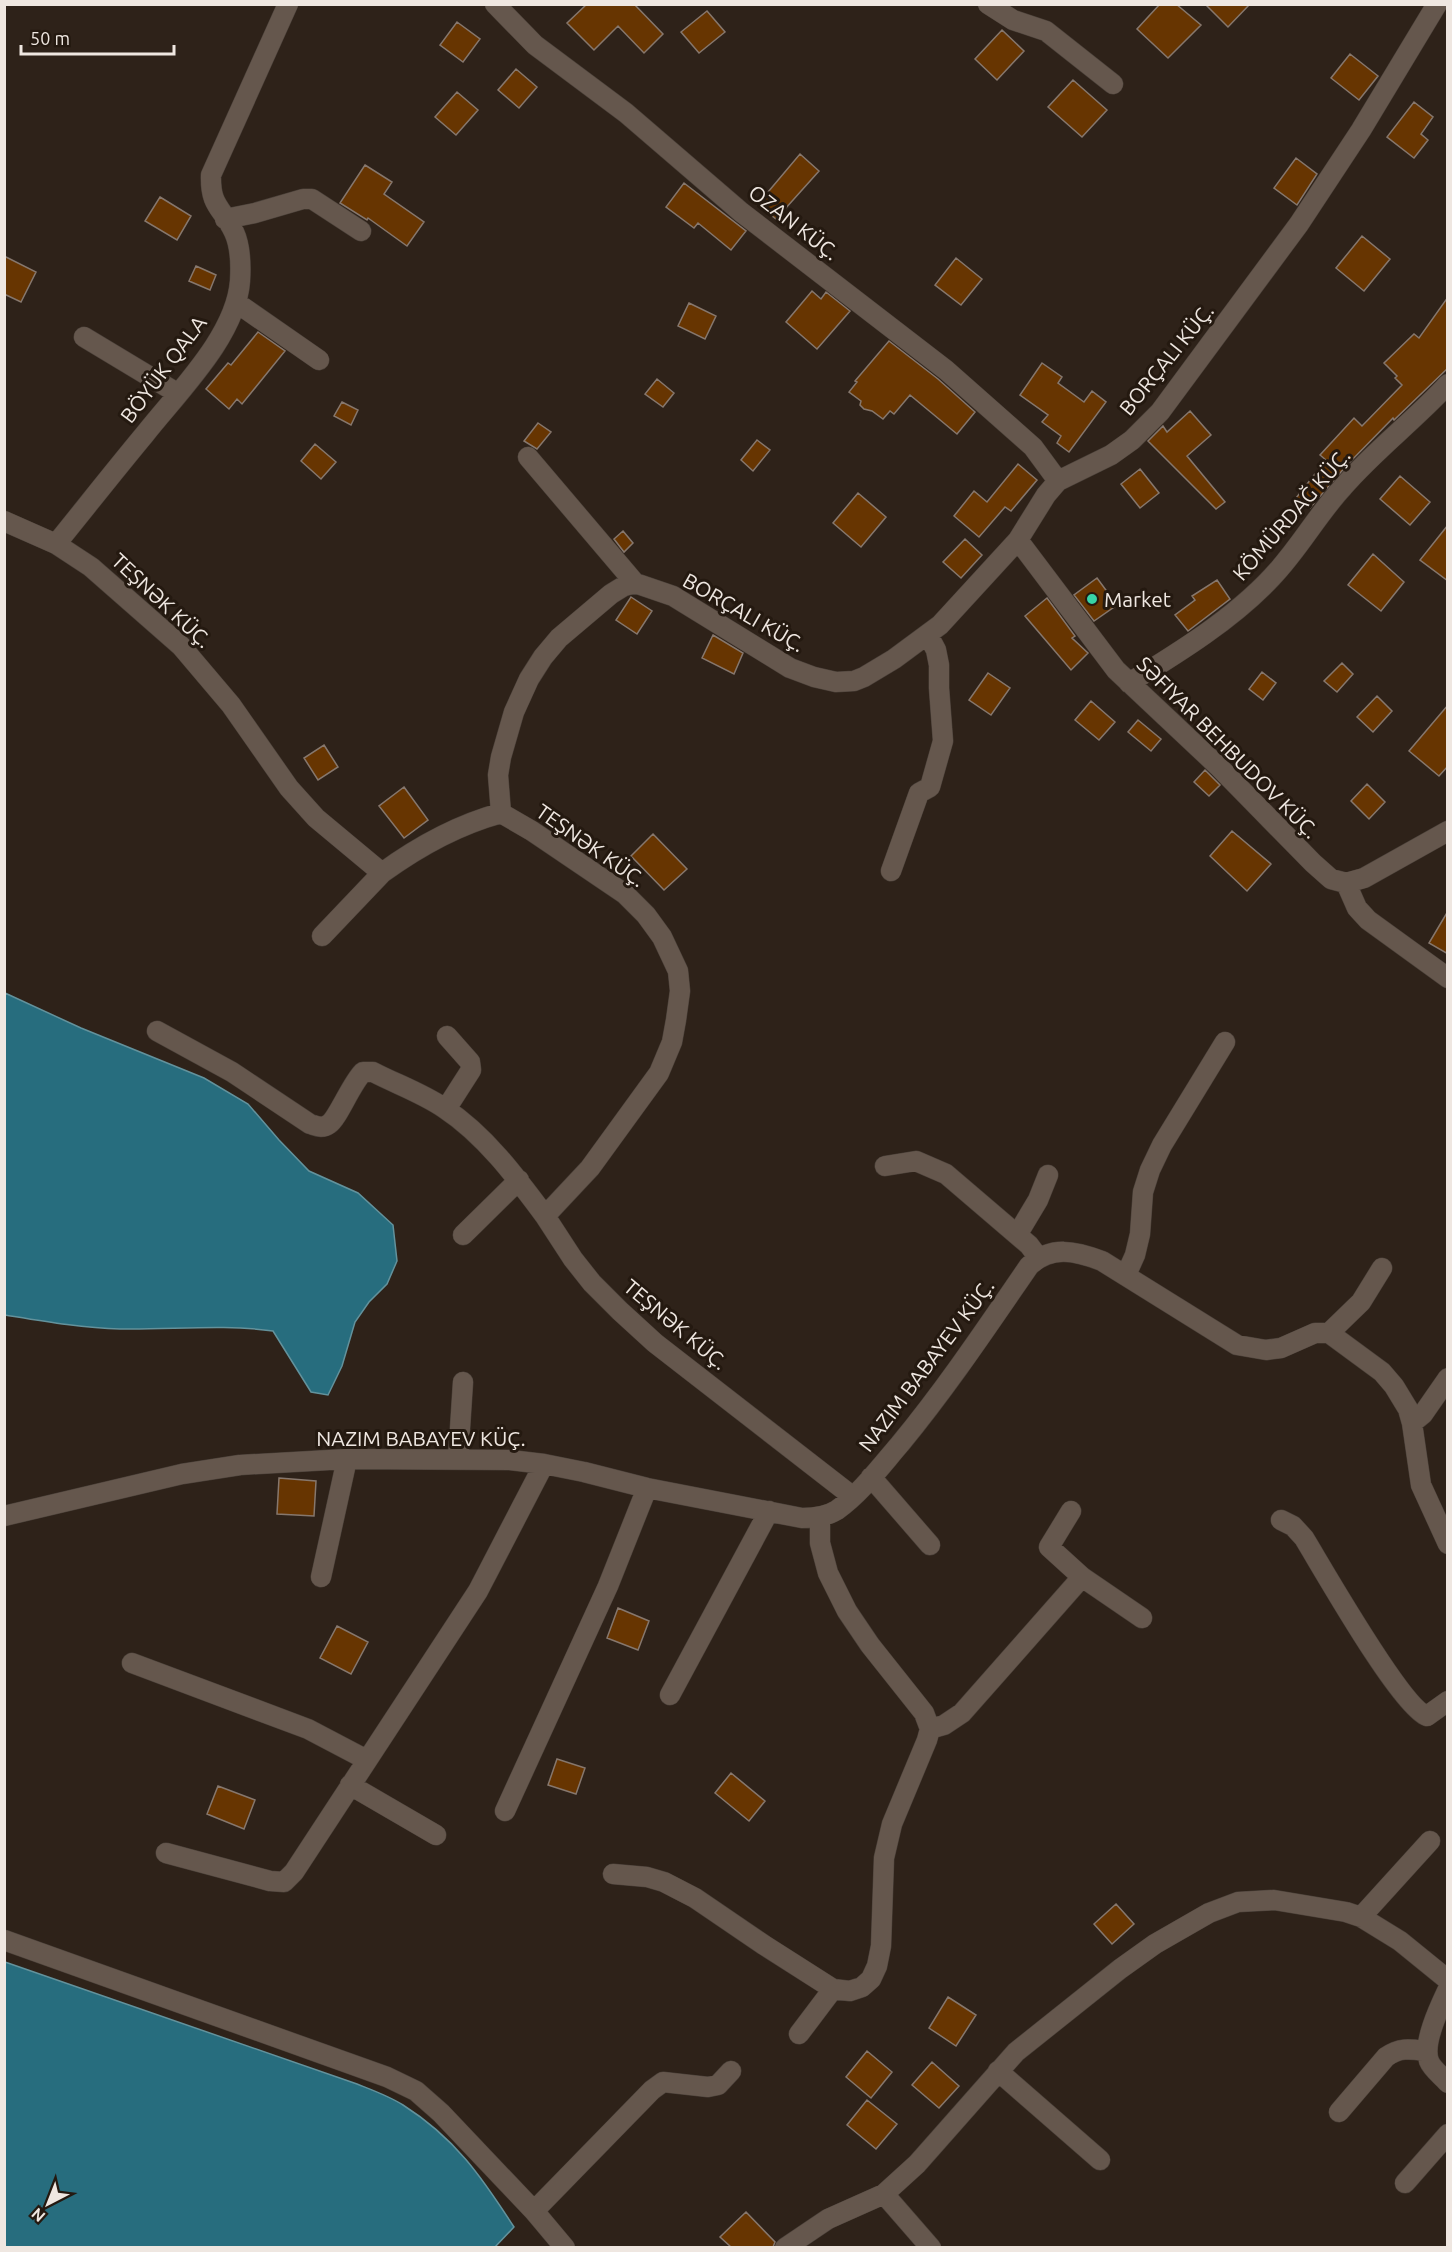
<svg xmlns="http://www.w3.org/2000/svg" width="1452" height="2252" viewBox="0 0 1452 2252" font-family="Ubuntu,sans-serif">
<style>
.water{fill:#276d7e;stroke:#63929c;stroke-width:1.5}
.building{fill:#673501;stroke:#86776d;stroke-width:1.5}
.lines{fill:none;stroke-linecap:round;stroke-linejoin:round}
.minor-casing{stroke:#4a4039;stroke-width:21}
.minor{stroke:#65574d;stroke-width:20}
.poi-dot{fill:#38d4a6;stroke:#241910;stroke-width:2}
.labels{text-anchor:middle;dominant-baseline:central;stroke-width:6;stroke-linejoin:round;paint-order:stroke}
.street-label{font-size:21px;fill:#efe7e1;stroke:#241910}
.poi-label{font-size:21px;fill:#efe7e1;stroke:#241910;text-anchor:start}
</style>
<rect width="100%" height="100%" fill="#2e2219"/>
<!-- water -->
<path class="water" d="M5 993 81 1028 204 1078 248 1104 279 1140 309 1171 358 1193 393 1225 397 1261 387 1284 369 1302 355 1322 342 1366 328 1395 311 1392 273 1331C223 1324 171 1330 120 1329 82 1328 42 1321 5 1315Z
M5 1962 357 2084C372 2090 389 2096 403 2105 455 2138 481 2176 514 2227L494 2248 5 2247Z"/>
<!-- building -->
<path class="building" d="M587 4H634L663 34 644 53 618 26 594 50 567 23Z
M1160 4H1176L1201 25 1168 58 1137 29Z
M1205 4H1250L1228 27Z
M707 11 725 32 699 53 681 32Z
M457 22 480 39 463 62 440 45Z
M1002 30 1024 51 997 80 975 59Z
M1350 54 1378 76 1359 100 1331 78Z
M516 69 537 87 519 108 498 90Z
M1073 80 1107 110 1082 137 1048 107Z
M457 92 478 110 456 135 435 117Z
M1414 102 1433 117 1421 134 1428 140 1414 158 1387 137Z
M800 154 819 171 776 219 759 206 763 198Z
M1296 158 1317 174 1297 205 1274 188Z
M365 165 392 182 384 194 424 222 407 246 368 218 367 220 340 203Z
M684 183 746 231 731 250 698 223 694 228 666 207Z
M160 197 191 216 177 240 145 221Z
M1362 236 1390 259 1364 291 1336 268Z
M4 256 36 272 21 302 4 294Z
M956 258 982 279 961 305 935 285Z
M196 266 216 275 210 290 189 281Z
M812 291 821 299 826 292 850 311 817 349 786 322Z
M1448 297V368L1394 420 1393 418 1347 465 1310 508 1296 498 1326 460 1320 455 1354 418 1362 426 1402 385 1395 378 1397 376 1384 363 1414 334 1419 338Z
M689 303 716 316 705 339 678 326Z
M258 332 285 351 242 404 237 399 229 409 206 389 228 363 231 365Z
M889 341 938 379 975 412 957 434 910 395 894 414 890 411 883 419 872 411 864 409 860 405 861 401 849 392 857 382 855 381Z
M1042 363 1062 377 1058 383 1084 402 1092 391 1106 402 1069 452 1057 443 1061 436 1042 422 1048 415 1020 395Z
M657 379 674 393 663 407 645 394Z
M342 402 358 410 351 425 334 416Z
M1190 411 1211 435 1187 456 1225 502 1216 509 1148 441 1163 426 1167 432Z
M538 423 551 432 537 449 524 441Z
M757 440 770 450 753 471 741 460Z
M315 444 336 462 321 479 301 461Z
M1018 464 1037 480 1011 511 1005 507 979 537 954 516 974 491 987 502Z
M1140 469 1159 493 1140 508 1121 484Z
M1400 476 1430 502 1410 525 1380 499Z
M858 493 886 517 861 547 833 523Z
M1448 525V581L1420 560Z
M623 531 633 543 624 552 614 539Z
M965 539 982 555 961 578 943 562Z
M1373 554 1404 582 1381 611 1348 585Z
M1097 578 1117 605 1094 621 1074 595Z
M1217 580 1230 599 1188 631 1175 615 1195 600 1192 596Z
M631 597 652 611 637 634 616 620Z
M1047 598 1075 636 1072 638 1088 653 1071 670 1025 616Z
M713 635 743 653 734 674 702 658Z
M1342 663 1353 674 1337 692 1324 681Z
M1262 672 1276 683 1263 700 1249 689Z
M988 673 1010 688 991 715 969 700Z
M1377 696 1392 711 1373 732 1357 717Z
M1091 701 1115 722 1099 740 1075 720Z
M1448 705V766L1439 776 1409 751Z
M1138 720 1161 739 1151 751 1128 732Z
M324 745 338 767 318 780 304 758Z
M1205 770 1220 785 1209 796 1194 782Z
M1367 784 1385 802 1369 819 1351 801Z
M404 787 428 820 404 838 379 806Z
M1232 831 1271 864 1247 891 1210 856Z
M653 834 687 869 664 890 631 856Z
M1448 911V954L1429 943Z
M279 1478 316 1481 314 1516 277 1514Z
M618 1608 649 1621 638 1650 607 1638Z
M337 1626 368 1642 351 1674 320 1658Z
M557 1759 585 1768 576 1794 548 1785Z
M731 1773 765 1801 749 1821 715 1793Z
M218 1786 255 1800 244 1829 207 1814Z
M1116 1904 1134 1924 1112 1944 1094 1924Z
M948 1997 976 2015 956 2046 929 2028Z
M867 2051 892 2072 871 2098 846 2077Z
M932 2062 959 2086 939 2108 912 2085Z
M867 2100 897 2124 876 2149 847 2125Z
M746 2212 775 2242 773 2247H731L720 2237Z"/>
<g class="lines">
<defs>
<path id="minor" d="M495 4 535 45 626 113 741 212 946 370 1033 447 1058 481
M988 4 1013 20 1046 31 1113 84
M225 219 255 213 303 199H312L361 231
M237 303 319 360
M84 337 177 393
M528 457 635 583
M4 521 56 544 91 567 181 646 231 705 289 788 316 818 382 873C419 846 457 825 501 813L532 831 625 894 646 915 662 937 678 971 680 991 676 1020 672 1042 659 1073 590 1168 545 1216 573 1259 592 1283 620 1311 655 1343 852 1496
M1018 540 1116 670 1218 766 1313 863 1331 879 1346 883 1364 878 1448 831
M56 544C86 507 115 470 145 434 178 392 236 336 240 281 241 265 241 247 234 232 222 207 210 207 211 175L288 4
M1129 683C1178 653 1233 619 1272 577 1299 549 1317 515 1343 487 1375 450 1415 420 1448 384
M501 813 498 775 501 757 514 712 529 679 543 657 559 638 611 594 624 586 635 583 673 596 790 668 814 677 836 682 854 681 864 677 894 659 940 625 1018 540 1046 495 1058 481 1111 455 1132 440 1160 412 1299 224 1361 130 1437 4
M891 871 919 793 930 787 943 741 939 688V665L936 650 928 635
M1346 883 1357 908 1368 920 1448 978
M322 936 382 873
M157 1031 232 1072 310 1124C317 1126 322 1129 329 1124 338 1118 351 1084 363 1072H373C396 1084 422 1093 444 1108 485 1135 516 1177 545 1216
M446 1109 471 1070 470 1062 447 1036
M885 1166 916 1161 946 1174 1029 1245 1038 1257
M463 1235 519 1180
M1017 1235 1038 1200 1048 1175
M1126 1275 1135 1255 1140 1234 1143 1192 1150 1170 1162 1145 1225 1042
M1329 1333 1361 1302 1382 1268
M1412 1423 1423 1414 1448 1378
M458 1459 463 1382
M871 1477 930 1545
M1071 1511 1049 1547 1082 1577 1142 1618
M4 1516 182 1474 240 1465 347 1459 510 1460 544 1464 584 1472 647 1488 802 1518C814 1518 826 1517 837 1510 861 1493 881 1466 900 1444 947 1387 987 1327 1029 1266 1051 1245 1076 1251 1102 1261L1237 1345 1266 1350 1281 1348 1315 1333H1329L1382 1372 1394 1386 1408 1409 1412 1423 1421 1485 1448 1544
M1281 1520 1293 1526 1304 1538C1323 1569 1401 1707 1427 1716L1448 1701
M321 1577 347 1459
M132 1663 308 1729 367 1760
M670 1695 769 1511
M930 1729 944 1725 962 1713 1082 1577
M350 1785 436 1835
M505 1811 608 1586 647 1488
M166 1853 270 1881 284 1882 294 1872 478 1591 544 1464
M613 1874 647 1877 664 1882 695 1898 764 1945 833 1989 850 1991 862 1987 871 1979 877 1966 881 1946 884 1858 892 1824 927 1740 930 1729 924 1713 870 1645 847 1611 828 1573 820 1543V1518
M1361 1917 1430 1841
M4 1940 387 2077 416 2091 441 2113 534 2211 565 2248
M1448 1989C1440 2006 1422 2043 1429 2061 1432 2069 1442 2076 1448 2083
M799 2034 833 1989
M998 2071 1100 2160
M1339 2112 1386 2057C1400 2047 1410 2049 1427 2051
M1405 2183 1448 2134
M884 2194 931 2248
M534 2211 652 2090 663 2082 708 2087 718 2085 731 2071
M785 2248 828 2219 884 2194 917 2164 1016 2052 1120 1969 1155 1944 1209 1913 1238 1902 1274 1900 1346 1912 1361 1917 1400 1941 1448 1980"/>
</defs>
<!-- minor casing -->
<use href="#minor" class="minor-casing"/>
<!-- minor -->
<use href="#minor" class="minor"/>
</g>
<!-- markers -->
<circle class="poi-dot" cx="1092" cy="599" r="6"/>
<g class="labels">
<!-- street labels -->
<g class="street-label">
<text transform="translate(794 222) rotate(38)">OZAN KÜÇ.</text>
<text transform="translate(1166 359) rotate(-51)">BORÇALI KÜÇ.</text>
<text transform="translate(163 369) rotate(-53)">BÖYÜK QALA</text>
<text transform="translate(1291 514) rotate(-49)">KÖMÜRDAĞ KÜÇ.</text>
<text transform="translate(162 600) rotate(43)">TEŞNƏK KÜÇ.</text>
<text transform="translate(744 612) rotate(30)">BORÇALI KÜÇ.</text>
<text transform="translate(1228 747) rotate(45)">SƏFIYAR BEHBUDOV KÜÇ.</text>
<text transform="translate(591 845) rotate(35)">TEŞNƏK KÜÇ.</text>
<text transform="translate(676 1324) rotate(40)">TEŞNƏK KÜÇ.</text>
<text transform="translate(926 1365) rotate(-53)">NAZIM BABAYEV KÜÇ.</text>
<text x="421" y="1438">NAZIM BABAYEV KÜÇ.</text>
</g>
<!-- poi labels -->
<g class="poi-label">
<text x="1104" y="599">Market</text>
</g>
</g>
<!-- border -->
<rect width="1452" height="2252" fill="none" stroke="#efe7e1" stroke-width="12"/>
<!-- north arrow -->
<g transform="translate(48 2204) rotate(222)" stroke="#241910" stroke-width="4.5" paint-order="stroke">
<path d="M0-4.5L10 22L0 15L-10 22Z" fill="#efe7e1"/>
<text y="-9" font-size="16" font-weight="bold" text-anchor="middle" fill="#efe7e1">N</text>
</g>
<!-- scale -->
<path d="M21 45v9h153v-9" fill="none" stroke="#efe7e1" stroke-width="3"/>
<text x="30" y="45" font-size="18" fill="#efe7e1" stroke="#241910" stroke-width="4.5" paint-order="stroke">50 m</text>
</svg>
